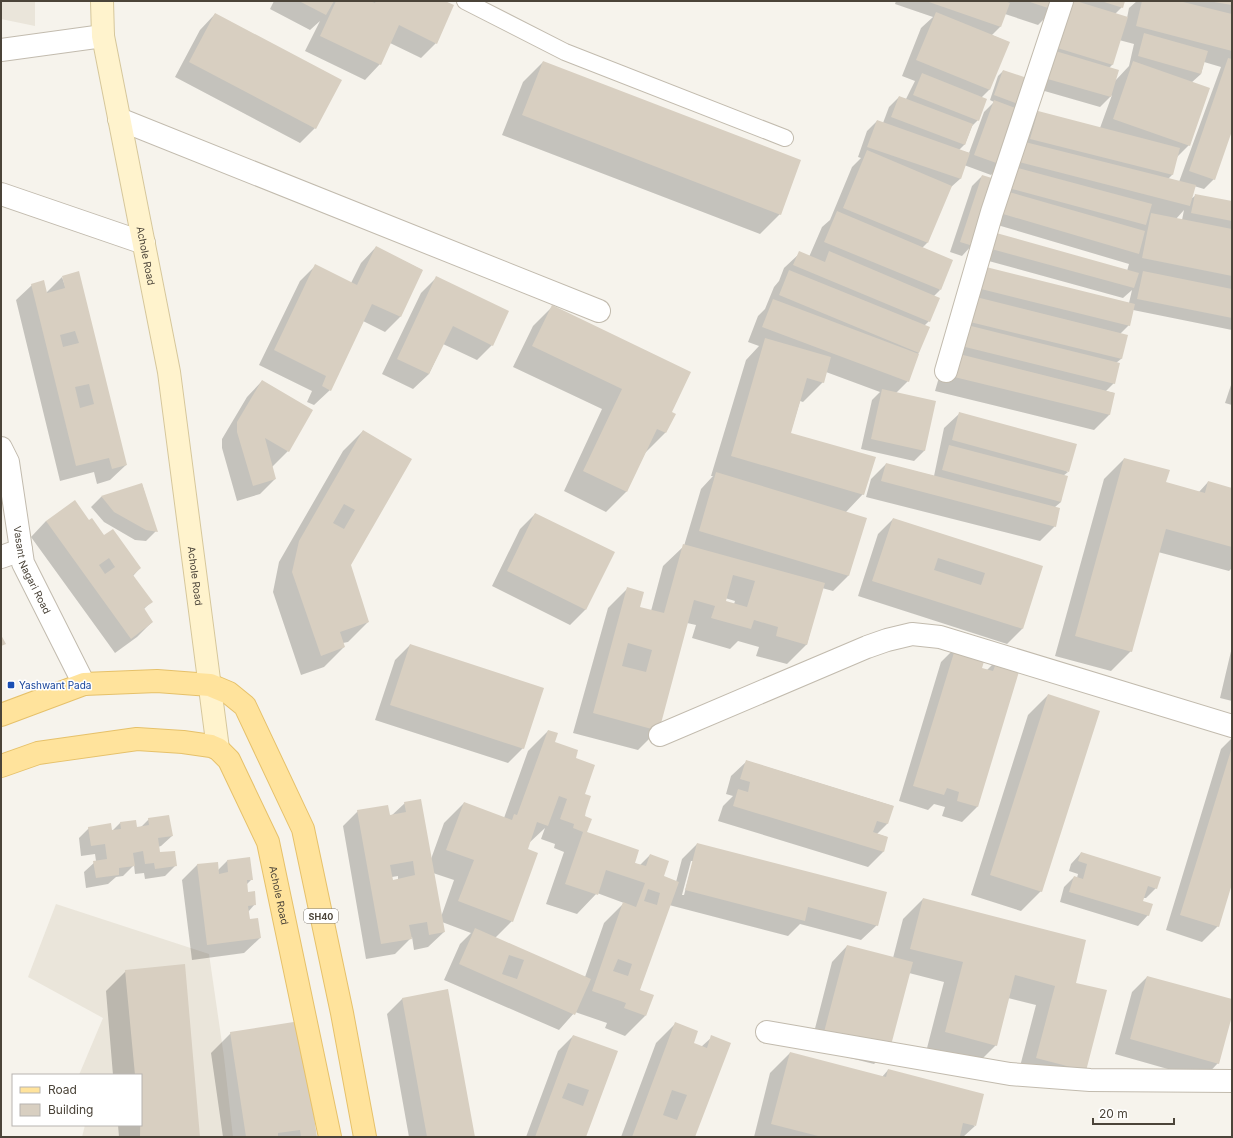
<svg xmlns="http://www.w3.org/2000/svg" width="1233" height="1138" viewBox="0 0 1233 1138" font-family="Inter,sans-serif">
<style>
.residential{fill:#eae5da}
.shadow{fill:#0003;fill-rule:evenodd}
.building{fill:#d8cfc1;fill-rule:evenodd}
.lines{fill:none;stroke-linecap:round;stroke-linejoin:round}
.lane-casing{stroke:#c2bbae;stroke-width:18}
.street-casing{stroke:#c2bbae;stroke-width:24}
.secondary-casing{stroke:#d6c79b;stroke-width:24}
.primary-casing{stroke:#e6c16a;stroke-width:24}
.lane{stroke:#fff;stroke-width:16}
.street{stroke:#fff;stroke-width:22}
.secondary{stroke:#fff3cd;stroke-width:22}
.primary{stroke:#ffe39c;stroke-width:22}
.transit-dot{fill:#1a4fb4;stroke:#fff;stroke-width:1.5}
.labels{text-anchor:middle;dominant-baseline:central;stroke-width:3;stroke-linejoin:round;paint-order:stroke}
.shield{fill:#fff;stroke:#817c74;stroke-width:1}
.shield-label{font-size:9px;font-weight:bold;fill:#4b4439}
.street-label{font-size:10px;fill:#4b4439;stroke:#fff}
.transit-label{font-size:10px;fill:#164399;stroke:#fff;text-anchor:start}
</style>
<rect width="100%" height="100%" fill="#f6f3ec"/>
<!-- residential -->
<path class="residential" d="M1 1H35V26L1 19Z
M56 904 209 954 224 1057 233 1137H82L85 1125H141V1075H79L103 1018 28 977Z"/>
<!-- shadow -->
<path class="shadow" d="M274 1H443L436 43 421 58 390 43 380 64 365 80 305 51 320 21 310 30 270 9Z
M896 1H1056L1053 10 1038 25 1005 14 1000 27 992 35 1008 42 989 90 981 98 978 120 972 126 965 144 959 150 969 153 984 112 994 102 990 100 998 76 1003 71 1029 80 1001 165 991 175 964 165 960 179 950 188 927 243 922 248 940 290 934 296 929 321 924 326 919 352 908 381 896 393 925 450 914 461 861 449 872 400 880 392 826 372 823 382 803 402 800 401 790 434 863 494 846 512 848 576 833 591 822 588 807 644 787 664 756 656 759 647 738 641 730 649 692 638 696 625 687 623 658 730 638 750 573 733 608 608 628 588 639 608 651 611 663 566 684 546 701 489 713 476H711L746 360 759 346 748 342 758 316 765 309 774 287 779 281 784 268 800 253 809 257 822 227 830 220 852 167 861 158 858 157 867 131 877 121 883 123 889 107 899 97 906 99 915 81 902 76 921 28 933 17 895 4ZM725 598 735 601 734 604 725 602Z
M1068 1H1124L1122 7 1115 14 1127 18 1129 8 1137 1H1232V128L1214 179 1204 189 1194 186 1191 199 1196 195 1232 202V330L1133 310 1129 325 1120 334 1121 359 1116 363 1114 383 1106 391 1114 393 1109 415 1094 430 935 391 967 282 1129 303 1132 290 1123 298 974 257 979 242 1127 271 1129 264 994 224 1023 128 1038 112 1100 128 1112 95 1100 107 1034 88ZM1119 40 1134 44 1129 66 1115 81 1109 68 1112 65ZM1204 62 1221 67 1179 182 1168 179 1172 175 1177 157 1189 145 1191 83 1201 74ZM1184 210 1182 220 1176 219Z
M215 14 315 128 300 143 175 77 200 30Z
M543 62 780 214 760 234 502 135 523 82Z
M982 176 972 245 962 256 950 252 972 186Z
M376 247 422 270 400 317 385 332 363 321 330 390 314 405 307 402 312 391 259 365 300 281 315 266 351 283 361 263Z
M62 277 126 465 110 480 97 484 94 472 60 481 16 300 32 285 46 293Z
M437 277 492 345 477 360 443 344 429 374 413 389 382 374 421 293Z
M553 306 671 412 665 433 645 453 626 492 606 512 564 491 602 409 513 367 533 326Z
M262 381 288 451 272 467 275 479 260 494 237 501 222 448V439L247 397Z
M1232 382V405L1225 403Z
M960 413 1068 472 1063 476 1061 502 1055 507V526L1040 541 866 497 871 479 886 464 934 476 944 428Z
M363 431 350 565 368 622 348 642 343 643 344 647 324 667 301 675 273 592 279 562 343 451Z
M1124 459 1165 483 1199 492 1208 482 1232 489V568L1229 571 1158 552 1131 651 1111 671 1055 656 1104 479Z
M142 484 156 531 146 541 135 540 104 522 91 507 101 497Z
M535 514 613 553 585 610 570 625 492 586 520 529Z
M893 519 1042 567 1022 629 1007 644 858 596 878 534Z
M46 521 89 522 140 568 133 576 151 602 143 610 152 622 137 637 115 653 31 537Z
M410 645 523 748 508 763 375 720 395 660Z
M956 647 981 669 987 670 998 659 977 807 962 822 942 816 945 807 934 804 928 810 899 801 941 662Z
M1232 647V701L1220 698Z
M1048 695 1041 891 1021 911 971 895 1028 715Z
M548 731 554 743 574 759 583 794 586 832 634 863 640 865 650 855 663 877 676 882 682 859 697 844 877 925 861 940 800 924 788 936 669 905 639 991 645 1016 625 1036 605 1028 607 1023 575 1012 559 1030 444 980 460 944 471 933 442 922 444 932 428 947 414 950 412 937 395 954 366 959 343 826 358 811 391 816 405 803 431 859 444 823 464 803 504 818 528 751ZM545 828 541 839 555 844 554 848 564 852 546 904 577 914 597 893 624 903 604 923 585 977 495 938 512 921 528 844ZM691 861H693L684 895H682ZM433 873 454 880 441 917ZM398 876V880L392 881V877Z
M1232 738V880L1218 926 1202 942 1166 930 1221 749Z
M747 761 893 806 887 824 877 834 887 837 883 852 868 867 718 821 723 806 733 796 726 794 731 776Z
M149 819 172 836 161 846 158 847 159 853 176 865 165 876 145 879 144 873 135 874 134 865 123 876 116 877 108 884 86 888 84 872 96 861 95 854 81 856 79 838 89 828 111 832 120 823 136 828H140Z
M1081 853 1156 888 1146 898H1143L1142 902 1148 915 1138 926 1060 902 1064 887 1074 877 1077 878 1078 874 1069 871 1071 864Z
M249 858 252 879 246 885 248 894 255 904 248 912 249 920 260 938 244 953 192 960 182 880 197 865 217 863 218 870 227 861Z
M923 899 1075 983 1085 1070 1065 1090 1017 1078 1036 1005 1008 998 996 1045 976 1065 926 1052 944 982 909 973 889 1049 874 1064 810 1048 832 962 847 946 893 958 903 919Z
M126 971 199 1137H119L118 1125H141V1075H113L106 991Z
M1147 977 1232 1001V1013L1218 1063 1203 1079 1115 1054 1132 992Z
M447 991 474 1137H409L387 1014 402 999Z
M676 1023 692 1043 701 1047 712 1037 694 1137H621L656 1043Z
M231 1033 316 1137H223L211 1053Z
M573 1036 617 1052 585 1137H526L558 1051Z
M790 1053 882 1077 888 1070 975 1126 963 1137H754L770 1073Z"/>
<!-- building -->
<path class="building" d="M299 1H334L326 15Z
M336 1H370L375 3 376 1H445L454 5 437 44 399 25 381 65 320 36Z
M926 1H1005L1010 3 1001 27Z
M1027 1H1057L1054 10Z
M1068 1H1076L1128 17 1113 65 1054 47Z
M1101 1H1125L1123 8Z
M1142 1H1179L1232 14V51L1136 26Z
M1214 1H1232V5L1214 2Z
M936 12 1010 42 990 90 916 60Z
M215 13 342 80 316 129 189 62Z
M1144 33 1208 51 1201 74 1138 56Z
M1052 50 1119 70 1111 97 1044 78Z
M1228 58 1232 59V131L1215 180 1189 171Z
M543 61 801 160 781 215 522 115Z
M1133 61 1210 88 1190 146 1113 119Z
M1003 70 1030 79 1021 105 994 95Z
M922 73 987 99 979 121 913 95Z
M899 96 973 124 965 145 891 117Z
M994 100 1021 110 1002 165 974 155Z
M1038 111 1180 148 1173 175 1030 139Z
M877 120 970 153 961 179 867 147Z
M1025 142 1196 185 1190 206 1019 162Z
M867 150 952 186 928 243 843 208Z
M1018 168 1152 204 1146 225 1012 189Z
M982 175 995 179 973 246 960 242Z
M1009 192 1145 231 1139 254 1003 214Z
M1195 194 1232 201V221L1191 213Z
M837 211 953 260 941 290 824 242Z
M1151 213 1232 229V276L1142 258Z
M989 231 1139 273 1134 288 984 247Z
M376 246 423 270 401 317 372 304 331 391 322 386 326 376 274 350 315 264 357 285Z
M799 251 825 262 829 251 940 298 930 322 793 265Z
M982 266 1135 304 1130 326 977 288Z
M789 270 930 327 919 353 779 295Z
M79 271 127 465 112 469 109 458 76 466 31 284 44 280 47 293 65 288 62 276ZM75 331 79 343 63 347 60 335ZM89 384 94 404 80 408 75 387Z
M1143 271 1232 289V318L1137 299Z
M436 276 509 311 493 346 453 326 429 374 397 359Z
M976 297 1128 335 1122 359 970 322Z
M773 299 919 354 909 382 762 327Z
M552 305 691 372 672 412 676 414 666 433 657 429 627 492 583 471 622 389 532 346Z
M963 324 1120 363 1115 384 957 345Z
M765 338 831 357 824 383 807 378 791 433 876 457 864 495 731 456Z
M955 353 1115 393 1110 415 950 376Z
M262 380 313 410 289 452 265 438 276 479 253 486 237 432V422Z
M882 389 936 401 925 451 871 439Z
M959 412 1077 444 1069 472 952 440Z
M363 430 412 459 351 565 369 622 340 632 345 647 321 656 292 572 299 541ZM344 504 355 510 344 529 333 523Z
M949 445 1068 476 1061 502 942 470Z
M1124 458 1170 470 1166 482 1205 493 1208 481 1232 488V547L1166 529 1132 652 1075 636Z
M886 463 1060 508 1056 527 881 481Z
M716 472 867 518 849 576 699 531Z
M142 483 158 532 146 530 114 512 101 496Z
M75 500 89 520 92 518 104 535 113 529 141 568 133 575 153 602 144 608 153 622 131 639 46 521ZM109 558 115 567 105 574 99 565Z
M535 513 615 552 586 610 507 571Z
M893 518 1043 566 1023 629 872 581ZM938 558 985 573 981 585 934 570Z
M683 544 825 583 807 645 776 636 778 627 754 620 751 629 711 618 715 606 694 600 659 731 593 713 627 587 644 592 640 607 664 613ZM733 575 755 581 747 607 726 601ZM628 643 652 650 646 672 622 666Z
M1 635 6 644 1 646Z
M410 644 544 688 524 749 390 705Z
M956 646 986 655 982 668 993 671 998 658 1021 665 978 807 957 801 959 792 947 788 944 795 913 786Z
M1048 694 1100 711 1042 892 990 875Z
M548 730 558 733 555 742 578 750 576 758 595 765 585 794 591 796 586 811 585 816 592 819 587 832 639 850 635 863 646 866 650 854 669 861 664 876 679 882 640 990 654 995 646 1016 624 1008 626 1003 592 991 623 902 636 907 645 883 606 870 598 895 565 884 583 832 573 828 574 824 560 819 567 799 559 796 548 826 537 822 528 849 538 853 513 922 458 901 474 860 446 850 464 802 512 820 514 814 517 815ZM648 889 660 893 657 905 644 901ZM618 959 632 964 628 976 613 971Z
M1232 747V884L1219 927 1180 915Z
M746 760 894 806 888 824 877 821 873 832 888 837 884 852 733 806 738 789 748 792 750 782 740 779Z
M421 799 445 932 429 935 427 922 409 925 412 939 381 944 357 810 388 805 390 815 406 812 404 802ZM413 861 415 875 393 880 390 865Z
M169 815 173 836 158 838 160 852 175 851 177 866 155 869 154 863 145 864 143 851 133 853 135 866 119 868V875L96 878 93 861 107 859 105 844 91 846 88 827 111 823 112 830 121 829 120 822 136 820 137 827 149 825 148 818Z
M697 843 887 892 878 926 808 907 805 921 685 890Z
M1081 852 1161 877 1157 889 1148 886 1143 901 1153 904 1149 916 1069 892 1074 876 1083 879 1087 864 1078 861Z
M250 857 253 880H247L248 892 255 891 256 905 248 906 250 919 258 918 261 938 207 945 197 864 218 862 219 874 228 872 227 860Z
M923 898 1086 940 1076 983 1107 990 1086 1071 1036 1058 1055 986 1015 975 997 1046 945 1032 963 962 910 949Z
M475 928 591 979 575 1015 459 964ZM509 955 524 960 517 979 502 974Z
M847 945 913 962 890 1049 824 1032Z
M185 964 200 1137H140L141 1075H135L125 970Z
M1147 976 1232 999V1016L1219 1064 1130 1039Z
M448 989 475 1137H427L402 998Z
M300 1021 317 1137H301L300 1130 278 1133V1137H246L230 1032Z
M675 1022 698 1031 694 1043 707 1048 711 1035 731 1043 695 1137H632ZM672 1090 687 1095 677 1120 663 1115Z
M573 1035 618 1051 586 1137H535ZM568 1083 589 1090 583 1106 562 1098Z
M790 1052 886 1077 888 1069 984 1094 976 1126 963 1123 960 1136 962 1137H822L771 1124Z"/>
<g class="lines">
<defs>
<path id="lane" d="M465 1 565 52 785 138"/>
<g id="street">
<path d="M1 50 103 36"/>
<path d="M119 119 599 311"/>
<path d="M1 194 144 243"/>
<path d="M946 371 992 212 1062 1"/>
<path id="s1" d="M1 448 8 462 23 563 84 684"/>
<path d="M1 557 21 550"/>
<path d="M660 735 867 647 887 640 912 634 940 637 1232 726"/>
<path d="M767 1032 1010 1074 1090 1080 1232 1081"/>
</g>
<g id="secondary">
<path id="s2" d="M102 1 103 36 169 372 218 749"/>
</g>
<g id="primary">
<path d="M1 715 84 684 157 681 210 685 229 693 245 706 303 829 342 1013 365 1137"/>
<path id="s3" d="M1 766 38 753 137 739 183 742 211 746 218 749 229 760 268 842 330 1137"/>
</g>
</defs>
<!-- lane casing -->
<use href="#lane" class="lane-casing"/>
<!-- street casing -->
<use href="#street" class="street-casing"/>
<!-- secondary casing -->
<use href="#secondary" class="secondary-casing"/>
<!-- primary casing -->
<use href="#primary" class="primary-casing"/>
<!-- lane -->
<use href="#lane" class="lane"/>
<!-- street -->
<use href="#street" class="street"/>
<!-- secondary -->
<use href="#secondary" class="secondary"/>
<!-- primary -->
<use href="#primary" class="primary"/>
</g>
<!-- markers -->
<rect class="transit-dot" x="7" y="681" width="8" height="8" rx="2"/>
<g class="labels">
<!-- shield labels -->
<rect class="shield" x="304" y="909" width="34" height="14" rx="3"/>
<g class="shield-label">
<text x="321" y="916">SH40</text>
</g>
<!-- street labels -->
<g class="street-label">
<text stroke="none"><textPath href="#s2" startOffset="259">Achole Road</textPath></text>
<text stroke="none"><textPath href="#s1" startOffset="127">Vasant Nagari Road</textPath></text>
<text stroke="none"><textPath href="#s2" startOffset="583">Achole Road</textPath></text>
<text stroke="none"><textPath href="#s3" startOffset="382">Achole Road</textPath></text>
</g>
<!-- transit labels -->
<g class="transit-label">
<text x="19" y="685">Yashwant Pada</text>
</g>
</g>
<!-- border -->
<rect width="1233" height="1138" fill="none" stroke="#4b4439" stroke-width="4"/>
<!-- legend -->
<rect x="12" y="1074" width="130" height="52" fill="#ffffff" stroke="#b7b4b0"/>
<rect x="20" y="1087" width="20" height="6" fill="#ffe39c" stroke="#b7b4b0"/>
<text x="48" y="1094" font-size="12" fill="#4b4439">Road</text>
<rect x="20" y="1104" width="20" height="12" fill="#d8cfc1" stroke="#b7b4b0"/>
<text x="48" y="1114" font-size="12" fill="#4b4439">Building</text>
<!-- scale -->
<path d="M1093 1118v6h81v-6" fill="none" stroke="#4b4439" stroke-width="2"/>
<text x="1099" y="1118" font-size="12" fill="#4b4439" stroke="#ffffff" stroke-width="3" paint-order="stroke">20 m</text>
</svg>
